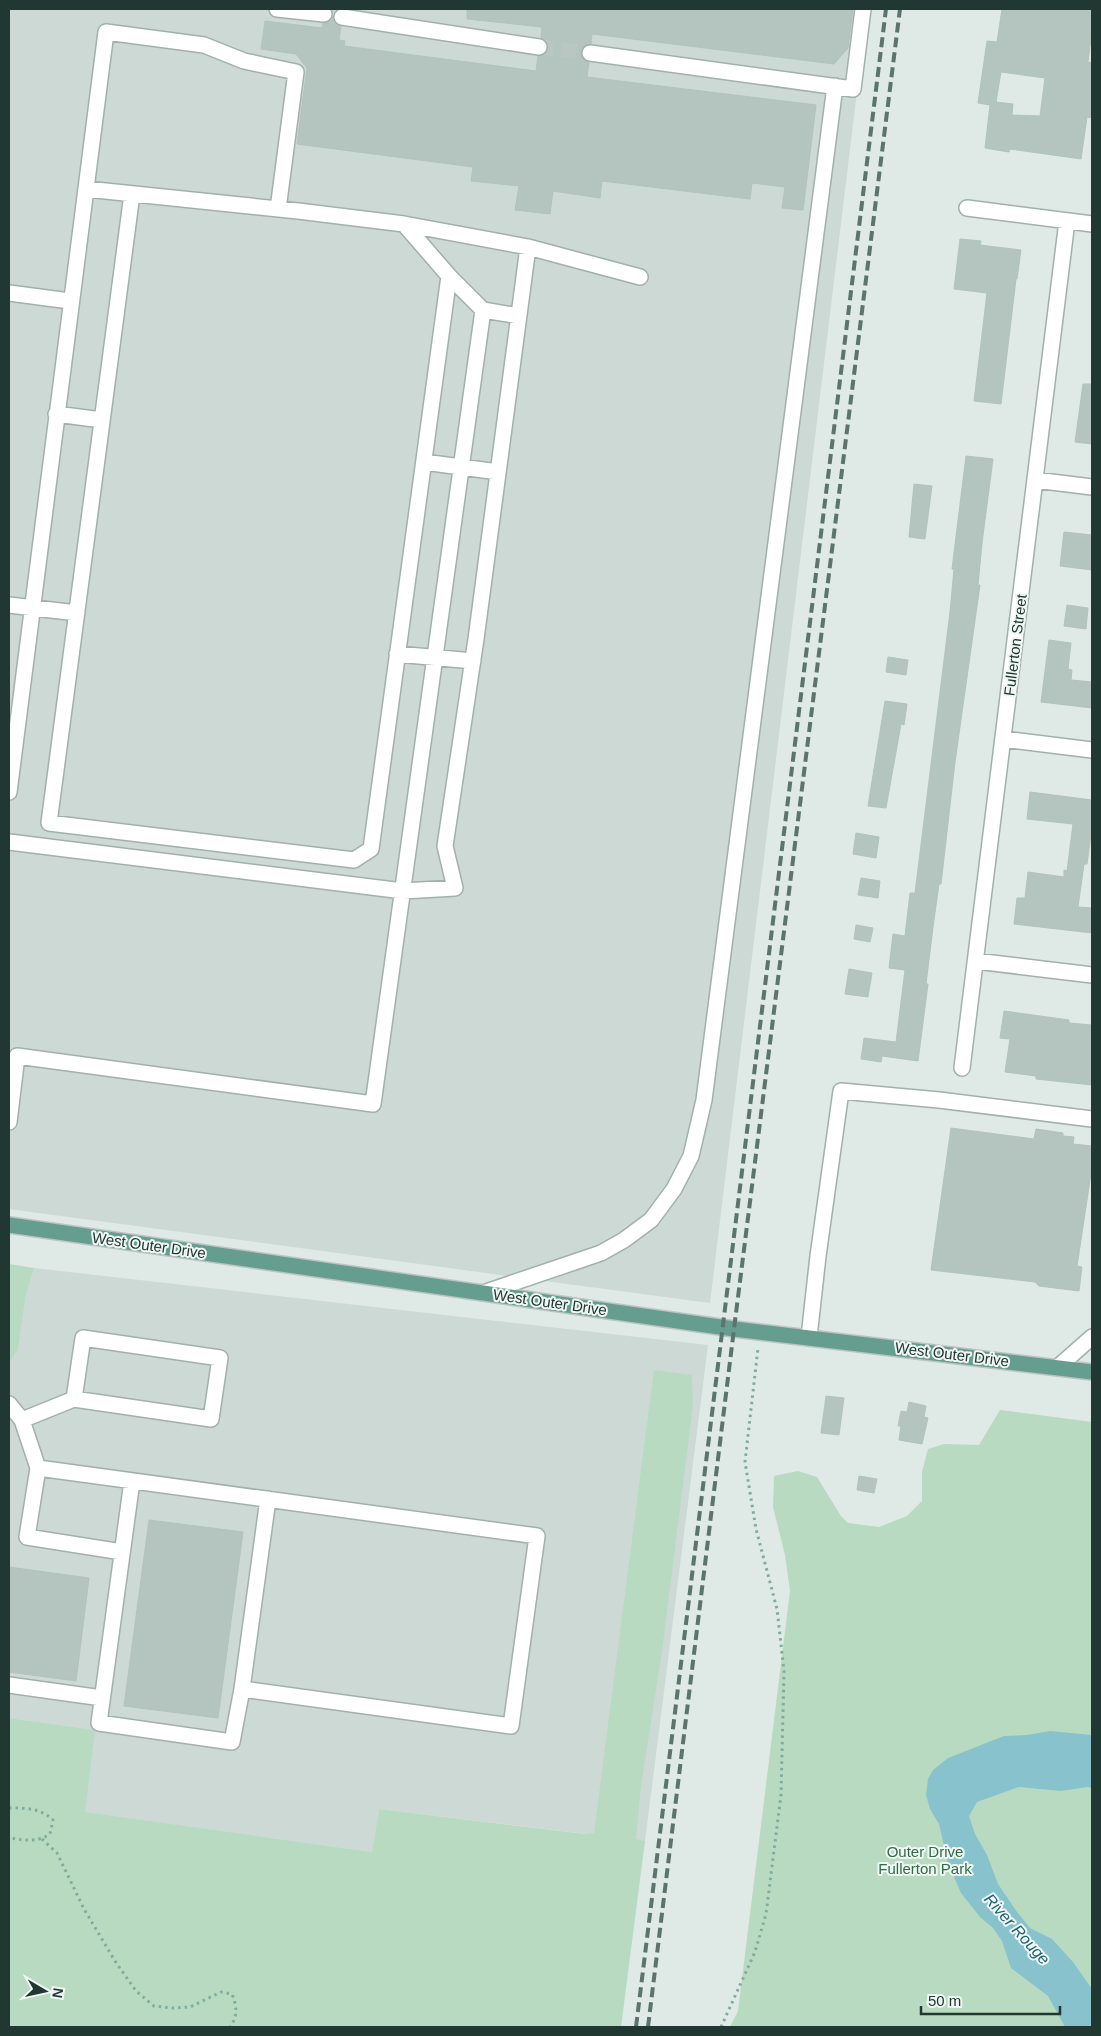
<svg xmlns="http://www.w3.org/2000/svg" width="1101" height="2036" viewBox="0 0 1101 2036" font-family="Arial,sans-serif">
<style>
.built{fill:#cdd9d4}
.green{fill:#b8dac1}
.water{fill:#88c2cd}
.building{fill:#b4c4be;stroke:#b2c3bc;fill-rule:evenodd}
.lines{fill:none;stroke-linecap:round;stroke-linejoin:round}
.minor-tunnel{stroke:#b9c6c1;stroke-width:15;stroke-dasharray:15 8;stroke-linecap:butt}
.minor-casing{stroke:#a2b0ac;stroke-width:18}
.major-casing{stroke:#bcc3c2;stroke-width:18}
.path{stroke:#80ac9e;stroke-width:3;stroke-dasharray:2.5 4;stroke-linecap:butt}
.minor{stroke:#fff;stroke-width:15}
.major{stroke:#659d8f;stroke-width:15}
.rail{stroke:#5b746e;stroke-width:4;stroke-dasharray:10 5;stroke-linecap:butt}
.labels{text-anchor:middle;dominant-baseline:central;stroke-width:4;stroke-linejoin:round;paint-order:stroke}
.street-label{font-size:15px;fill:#213832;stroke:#eff6f3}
.park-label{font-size:15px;fill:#2d6d46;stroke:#eff6f3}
.water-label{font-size:16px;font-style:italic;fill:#1e6371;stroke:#eff6f3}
</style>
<rect width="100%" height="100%" fill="#dfe9e5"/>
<!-- built -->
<path class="built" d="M9 9H867L710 1303 9 1209Z
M34 1268 708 1345 645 1841 379 1809 372 1852 84 1812 94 1730 9 1718V1363L18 1350 26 1295Z"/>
<!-- green -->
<path class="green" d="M9 1264 34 1268 26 1295 18 1350 9 1363Z
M654 1370 692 1375 693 1405 662 1651 641 1786 636 1839 645 1841 621 2027H9V1718L95 1730 85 1812 372 1852 379 1809 585 1834 594 1833Z
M1000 1410 1092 1422V2027H730L738 2011 790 1591 785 1555 773 1507 774 1476 798 1471 817 1477 841 1516 848 1523 879 1527 907 1516 922 1501V1472L928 1449 944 1444 979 1445Z"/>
<!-- water -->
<path class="water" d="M1050 1731 1092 1735V1788L1087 1787 1061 1791 1019 1787 977 1802 969 1816 975 1834 987 1855 998 1884 1017 1912 1030 1928 1052 1939 1073 1962 1092 1989V2027H1065L1048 1996 1011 1968 1002 1941 993 1928 980 1917 961 1893 948 1863 939 1824 930 1809 926 1795 928 1779 933 1770 948 1758 1004 1736 1027 1735Z"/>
<!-- building -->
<path class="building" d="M467 9H853L848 48 834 64 592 34 591 44 586 45 581 51 582 57 589 62 587 77 816 105 803 210 782 208 785 187 752 183 750 199 602 181 600 198 553 191 550 214 515 210 519 186 471 181 473 167 297 144 307 68 296 54 261 49 265 21 322 28 323 23 328 22 333 17 336 24 341 26 339 40 345 41 344 46 536 71 538 56 546 53 548 48 545 40 541 38 542 27 467 19Z
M1002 9H1092V31L1088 62 1092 63V118L1087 117 1081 159 1010 149 1009 152 985 148 990 105 978 103 987 41 997 42ZM1001 72 1045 78 1040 116 1012 115 1013 104 996 102Z
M960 239 981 241 980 245 1021 250 1017 279H1016L1001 404 974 401 987 293 954 289Z
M1083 384H1092V444L1075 442Z
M966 456 993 459 982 543 978 585H980L955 762 941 884H939L933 927 926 984H928L918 1061 882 1056 881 1062 861 1059 864 1038 896 1042 905 970 889 968 893 934 905 936 910 893H915L950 612 954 569H952Z
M914 484 932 486 925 539 909 537Z
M1064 532 1092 535V570L1060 566Z
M1067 605 1088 608 1086 629 1064 626Z
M1049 640 1071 643 1068 669 1072 670 1071 680 1092 682V708L1041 702Z
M888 657 908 660 906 675 886 672Z
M885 701 907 704 904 725 901 724 886 808 868 806Z
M1030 792 1092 800V834H1091L1087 864H1084L1078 907 1092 908V933L1014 924 1017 898H1025L1028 872 1064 877V870L1067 871 1073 824 1027 819Z
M856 833 879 837 876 858 853 854Z
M861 878 880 881 878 898 858 895Z
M856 925 873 928 870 942 854 939Z
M849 969 872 973 868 997 845 994Z
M1004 1011 1069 1020V1023L1092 1025V1085L1036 1079V1076L1005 1072 1010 1039 1000 1038Z
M951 1128 1034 1139 1036 1129 1063 1133V1136L1074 1137 1073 1144 1092 1146V1167L1077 1266 1082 1267 1079 1291 1039 1286 1035 1282 931 1270Z
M826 1396 844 1398 839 1435 821 1433Z
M909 1402 926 1406 924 1417 928 1418 922 1444 899 1440 901 1426H898L901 1411 907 1412Z
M859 1476 877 1479 874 1493 857 1490Z
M149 1520 243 1532 218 1718 124 1706Z
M9 1567 89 1578 76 1681 9 1672Z"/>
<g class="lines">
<!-- minor-tunnel -->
<path class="minor-tunnel" d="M539 47 590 53"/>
<defs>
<path id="minor" d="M277 9 324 14
M342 17 539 47
M590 53 853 89 863 9
M132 194 49 823 354 860 371 849 449 276
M967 208 1092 224
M404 224 528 247 640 277
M9 293 70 301
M483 310 519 316
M56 414 102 420
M424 462 498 472
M1035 480 1092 487
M9 605 77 613
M397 654 473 661
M1003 739 1092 750
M9 792 106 32 204 45 244 61 296 72 278 209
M9 842 403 891 455 888 445 846 476 639 528 247
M976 961 1092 975
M962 1068 1067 221
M9 1122 17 1056 373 1104 483 310 449 276 404 224 298 211 86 189
M483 1293 601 1253 624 1240 651 1220 674 1189 691 1156 704 1100 835 86
M809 1337 818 1256 841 1091 939 1100 1092 1119
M1058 1367 1092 1337
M9 1404 22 1420 38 1468 537 1536 511 1726 242 1689 268 1499
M22 1420 74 1399 211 1419 220 1358 83 1338 74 1399
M38 1468 27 1537 122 1552
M132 1481 99 1723 232 1742 242 1689
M9 1685 102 1698"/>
<path id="major" d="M9 1225 734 1329 1092 1372"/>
</defs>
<!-- minor casing -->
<use href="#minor" class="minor-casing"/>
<!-- major casing -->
<use href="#major" class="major-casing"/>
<!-- path -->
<path class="path" d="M9 1808C25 1808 41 1808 53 1820L50 1834C37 1843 24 1840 9 1838
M42 1839 57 1853 84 1909 115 1961 136 1991 154 2006 172 2008 190 2007 221 1992 232 1994C237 2007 238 2016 230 2027
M721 2027 755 1952 766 1914 781 1795 784 1671 777 1609 756 1529 745 1462 758 1348"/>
<!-- minor -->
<use href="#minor" class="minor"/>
<!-- major -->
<use href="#major" class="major"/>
<!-- rail -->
<path class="rail" d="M636 2027 886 9
M648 2027 734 1329 900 9"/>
</g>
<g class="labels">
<!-- street labels -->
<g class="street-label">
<text transform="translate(1015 645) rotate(-83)">Fullerton Street</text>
<text transform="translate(149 1245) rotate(8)">West Outer Drive</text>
<text transform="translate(550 1302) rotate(8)">West Outer Drive</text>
<text transform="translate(952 1354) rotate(7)">West Outer Drive</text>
</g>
<!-- park labels -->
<g class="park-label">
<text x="925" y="1851">Outer Drive<tspan x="925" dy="17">Fullerton Park</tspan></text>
</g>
<!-- water labels -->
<g class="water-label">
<text transform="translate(1017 1929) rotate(48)">River Rouge</text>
</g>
</g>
<!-- border -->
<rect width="1101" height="2036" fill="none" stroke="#213832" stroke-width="20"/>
<!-- north arrow -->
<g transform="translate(45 1991) rotate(99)" stroke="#eff6f3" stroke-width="4" paint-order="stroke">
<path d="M0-4L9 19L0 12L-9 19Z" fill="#213832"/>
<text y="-8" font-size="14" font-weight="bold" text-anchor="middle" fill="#213832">N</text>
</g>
<!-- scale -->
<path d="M921 2006v8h139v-8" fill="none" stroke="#213832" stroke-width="2.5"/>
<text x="928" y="2006" font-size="15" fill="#213832" stroke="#eff6f3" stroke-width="4" paint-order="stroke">50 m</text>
</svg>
